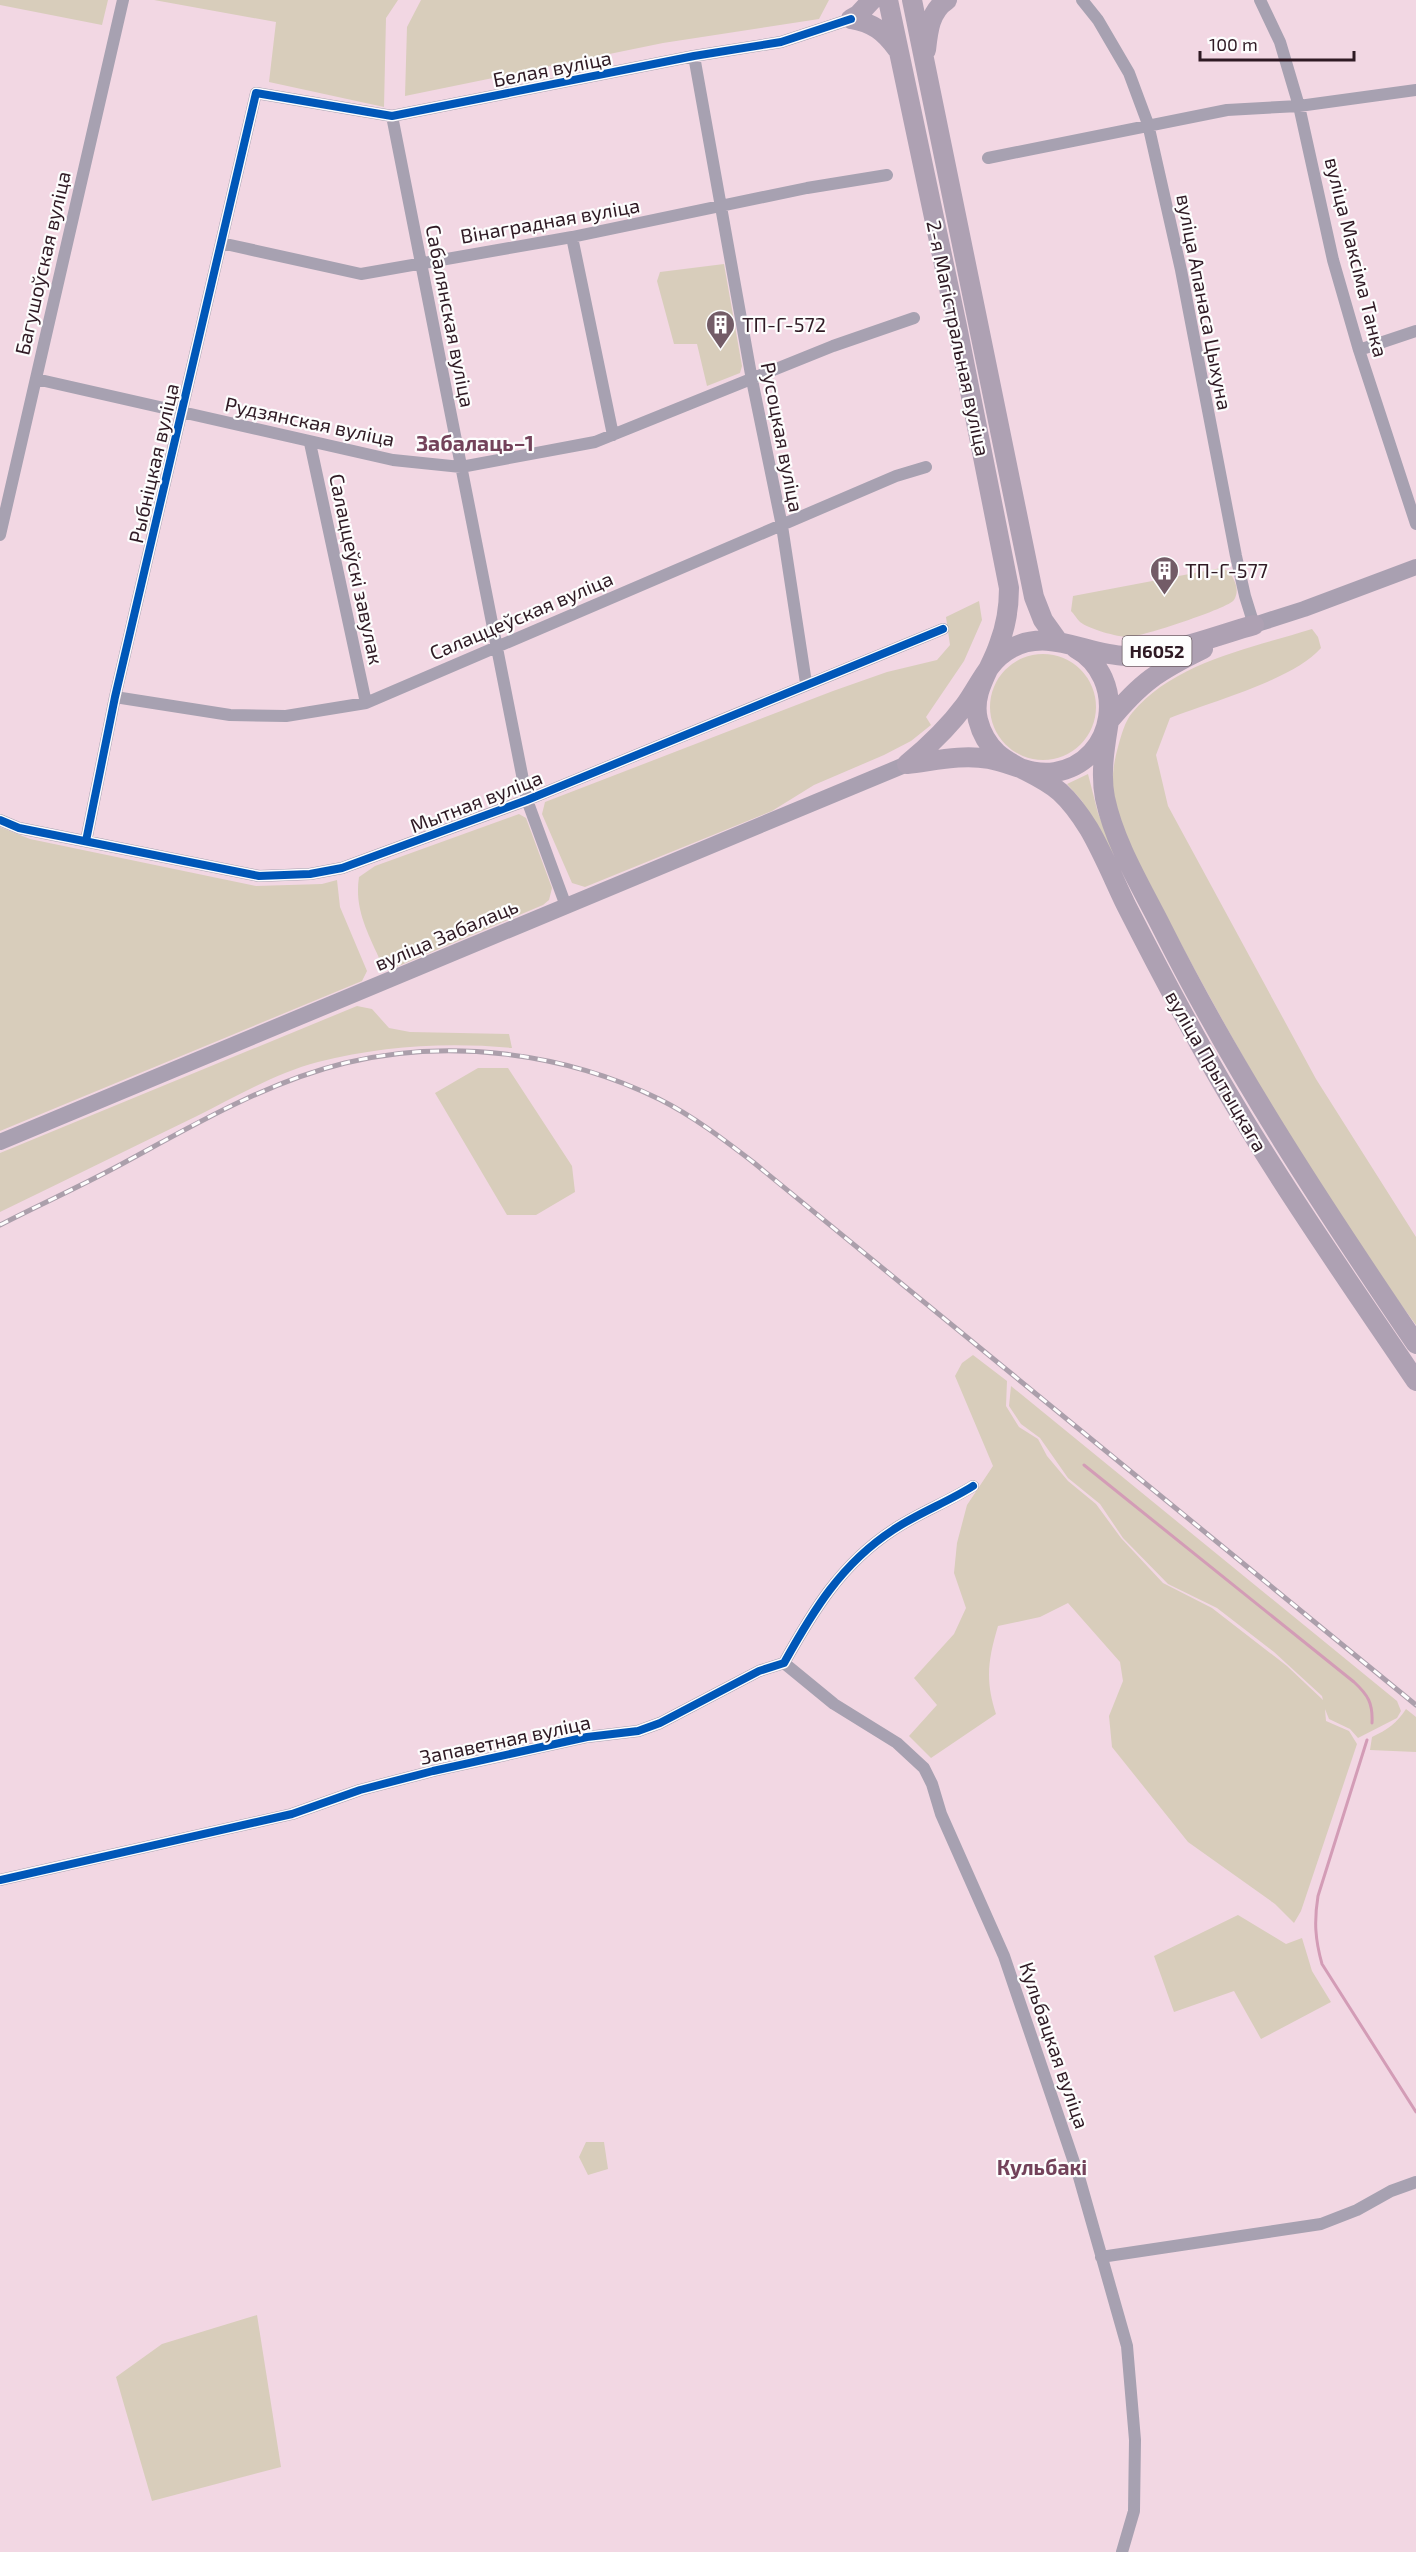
<svg xmlns="http://www.w3.org/2000/svg" width="1416" height="2552" viewBox="0 0 1416 2552" font-family="'Exo 2',sans-serif">
<style>
.green{fill:#d8cdbb}
.lines{fill:none;stroke-linecap:round;stroke-linejoin:round}
.stream{stroke:#d39cb6;stroke-width:3}
.street{stroke:#a7a1b1;stroke-width:12}
.secondary{stroke:#a9a0b1;stroke-width:16}
.primary{stroke:#aea1b3;stroke-width:20}
.rail-casing{stroke:#ab9fab;stroke-width:5}
.rail{stroke:#fdfdfd;stroke-width:3;stroke-dasharray:9;stroke-linecap:butt}
.cycleway-casing{stroke:#fdfdfd;stroke-width:11}
.cycleway{stroke:#0057b8;stroke-width:8}
.labels{text-anchor:middle;dominant-baseline:central;stroke-width:4.5;stroke-linejoin:round;paint-order:stroke}
.shield{fill:#fdfdfd;stroke:#6d5e65;stroke-width:1.5}
.shield-label{font-size:18px;font-weight:bold;fill:#2f1a24}
.street-label{font-size:20px;fill:#2f1a24;stroke:#fdfdfd}
.poi-label{font-size:20px;fill:#2f1a24;stroke:#fdfdfd;text-anchor:start}
.neighbourhood-label{font-size:21px;font-weight:bold;fill:#73425a;stroke:#fdfdfd}
</style>
<rect width="100%" height="100%" fill="#f2d7e3"/>
<!-- green -->
<path class="green" d="M0 0H108L102 25 0 5Z
M154 0H398L386 18 384 107 269 82 276 22Z
M421 0H829L819 19 663 43 405 96 407 27Z
M724 264 742 366 740 373 707 386 697 344H674L657 281 660 272Z
M1221 568 1228 571C1235 579 1240 590 1234 600 1229 608 1141 637 1129 637 1117 637 1089 629 1080 622 1077 619 1074 614 1071 611L1073 596Z
M979 601 982 620 964 661 926 717 931 725 911 741 884 755 814 785 772 811 585 887 572 883 542 814 545 802 833 691 887 672 937 660 950 645 946 617Z
M1312 629 1318 637 1321 648C1293 680 1211 702 1170 718L1156 755 1168 806 1316 1079 1416 1237V1325C1303 1173 1213 1007 1126 840 1123 830 1117 820 1115 810 1111 789 1112 767 1118 747 1121 736 1125 721 1132 713 1174 662 1251 648 1312 629Z
M990 707a53 53 0 1 1 106 0a53 53 0 1 1-106 0Z
M1088 774 1098 813 1114 852 1110 854 1082 801 1067 784Z
M519 814 526 818 552 888 549 900 543 905 394 968 386 967 381 962C368 933 354 909 359 877L375 866Z
M0 827 30 839 256 886 322 884 337 880 340 907 367 971 362 981 0 1131Z
M357 1006 372 1009 389 1028 410 1032 509 1034 512 1048C446 1042 382 1046 318 1062 276 1073 235 1097 197 1116 131 1148 66 1180 0 1212V1153Z
M478 1068H508L572 1166 575 1192 536 1215H507L435 1093Z
M973 1355 1007 1381 1006 1406 1019 1427 1038 1439 1047 1456 1068 1481 1096 1504 1121 1538 1163 1583 1212 1608 1287 1666 1323 1700 1322 1696 1274 1652 1217 1608 1168 1584 1123 1538 1100 1504 1068 1478 1040 1438 1021 1424 1009 1406 1011 1386 1397 1701 1401 1711 1397 1718 1358 1738 1350 1729 1329 1719 1325 1709 1326 1721 1349 1731 1357 1744 1301 1911 1294 1923 1275 1904 1188 1842 1112 1747 1109 1716 1123 1681 1120 1662 1068 1603 1040 1617 998 1626C988 1660 985 1680 996 1714L931 1758 909 1736 937 1705 914 1678 954 1634 966 1608 954 1573 957 1543 967 1505 993 1466 955 1376 962 1363Z
M1406 1709 1416 1717V1752L1370 1750 1372 1737C1387 1730 1397 1723 1406 1709Z
M1238 1915 1286 1944 1302 1938 1312 1971 1331 2002 1261 2039 1234 1991 1174 2012 1154 1956Z
M586 2142H604L608 2169 588 2175 579 2157Z
M257 2315 281 2467 152 2501 116 2377 162 2344Z"/>
<g class="lines">
<!-- stream -->
<path class="stream" d="M1084 1465 1354 1682C1368 1695 1373 1703 1372 1723
M1367 1740 1318 1896C1314 1921 1315 1939 1322 1964L1416 2112"/>
<!-- street -->
<path class="street" d="M1082 0 1098 20 1129 73 1148 124 1181 270 1236 556 1245 596 1254 625
M1260 0 1280 42 1299 106 1333 260 1359 350 1416 524
M694 56 752 380 782 526 806 683
M392 116 527 800 566 906
M988 158 1227 110 1299 106 1416 90
M572 237 613 435
M221 243 361 274 572 237 807 188 887 175
M1359 350 1416 331
M36 379 393 460 461 467 595 442 833 346 914 318
M310 443 366 703
M0 535 123 0
M115 697 230 715 286 716 366 703 896 476 926 467
M0 820 19 828 259 876 310 874 342 868 527 800 943 629
M86 841 115 697 256 93 392 116 694 56 781 42 851 19
M784 1663 834 1704 897 1743 924 1768 932 1784 941 1814 1004 1956 1079 2177 1127 2346 1135 2440 1134 2511 1122 2552
M0 1880 292 1814 360 1790 433 1771 587 1737 638 1731 660 1723 759 1671 784 1663C813 1611 841 1564 893 1530 918 1513 948 1502 973 1486
M1101 2257 1321 2224 1357 2210 1391 2191 1416 2182"/>
<!-- secondary -->
<path class="secondary" d="M1254 625 1304 609 1416 567
M0 1142 907 764"/>
<!-- primary -->
<path class="primary" d="M888 0 957 326 1009 588C1009 607 1006 626 999 644 991 669 971 692 978 720 990 767 1029 765 1060 792 1071 802 1081 816 1089 829 1103 853 1114 880 1126 905 1156 964 1187 1023 1220 1080 1280 1183 1349 1282 1416 1381
M912 0 1034 597 1043 620 1058 641
M851 19C873 23 884 31 897 49
M851 19 858 15 872 0
M926 50C928 31 930 11 947 0
M1109 721C1105 746 1100 773 1105 798 1115 845 1142 888 1163 930 1236 1075 1325 1210 1416 1344
M1109 721C1141 682 1158 671 1203 649
M907 764C929 746 948 728 965 705 979 686 988 661 1010 649 1048 627 1086 655 1126 656 1158 658 1221 634 1254 625
M907 764C934 761 962 754 989 759 1012 763 1031 776 1055 772 1117 762 1128 677 1075 648"/>
<defs>
<path id="rail" d="M0 1225C39 1205 79 1187 118 1166 190 1127 264 1083 345 1063 447 1038 564 1052 659 1099 693 1116 723 1139 753 1162L1416 1705"/>
</defs>
<!-- rail casing -->
<use href="#rail" class="rail-casing"/>
<!-- rail -->
<use href="#rail" class="rail"/>
<defs>
<path id="cycleway" d="M0 820 19 828 259 876 310 874 342 868 527 800 943 629
M86 841 115 697 256 93 392 116 694 56 781 42 851 19
M0 1880 292 1814 360 1790 433 1771 587 1737 638 1731 660 1723 759 1671 784 1663C813 1611 841 1564 893 1530 918 1513 948 1502 973 1486"/>
</defs>
<!-- cycleway casing -->
<use href="#cycleway" class="cycleway-casing"/>
<!-- cycleway -->
<use href="#cycleway" class="cycleway"/>
</g>
<!-- icons -->
<defs>
<symbol id="building-pin" viewBox="-11 -11 22 30"><path d="M0 17L-7.5 6A9.5 9.5 0 1 1 7.5 6Z" fill="#735c67" stroke="#fdfdfd"/><path d="M-4-6H4V6H1V3H-1V6H-4ZM-2.5-4.3h1.7v1.8h-1.7ZM.8-4.3h1.7v1.8H.8ZM-2.5-1h1.7V.8h-1.7ZM.8-1h1.7V.8H.8Z" fill="#fff"/></symbol>
</defs>
<g fill-rule="evenodd">
<use href="#building-pin" x="704" y="308" width="33" height="45"/>
<use href="#building-pin" x="1148" y="554" width="33" height="45"/>
</g>
<g class="labels">
<!-- shield labels -->
<rect class="shield" x="1122.5" y="636" width="69" height="30" rx="4.5"/>
<g class="shield-label">
<text x="1157" y="651">Н6052</text>
</g>
<!-- street labels -->
<g class="street-label">
<text transform="translate(552 68) rotate(-11)">Белая вуліца</text>
<text transform="translate(550 220) rotate(-10)">Вінаградная вуліца</text>
<text transform="translate(1357 257) rotate(76)">вуліца Максіма Танка</text>
<text transform="translate(42 263) rotate(-77)">Багушоўская вуліца</text>
<text transform="translate(1205 302) rotate(79)">вуліца Апанаса Цыхуна</text>
<text transform="translate(451 316) rotate(79)">Сабалянская вуліца</text>
<text transform="translate(959 338) rotate(78)">2-я Магістральная вуліца</text>
<text transform="translate(310 421) rotate(12)">Рудзянская вуліца</text>
<text transform="translate(783 437) rotate(79)">Русоцкая вуліца</text>
<text transform="translate(153 463) rotate(-77)">Рыбніцкая вуліца</text>
<text transform="translate(357 569) rotate(78)">Салаццеўскі завулак</text>
<text transform="translate(521 615) rotate(-23)">Салаццеўская вуліца</text>
<text transform="translate(476 801) rotate(-21)">Мытная вуліца</text>
<text transform="translate(446 934) rotate(-23)">вуліца Забалаць</text>
<text transform="translate(1217 1071) rotate(60)">вуліца Прытыцкага</text>
<text transform="translate(505 1739) rotate(-12)">Запаветная вуліца</text>
<text transform="translate(1055 2045) rotate(71)">Кульбацкая вуліца</text>
</g>
<!-- poi labels -->
<g class="poi-label">
<text x="742" y="324">ТП-Г-572</text>
<text x="1185" y="570">ТП-Г-577</text>
</g>
<!-- neighbourhood labels -->
<g class="neighbourhood-label">
<text x="475" y="442">Забалаць–1</text>
<text x="1042" y="2166">Кульбакі</text>
</g>
</g>
<!-- scale -->
<path d="M1200 51v9h154v-9" fill="none" stroke="#2f1a24" stroke-width="3"/>
<text x="1209" y="51" font-size="18" fill="#2f1a24" stroke="#fdfdfd" stroke-width="4.5" paint-order="stroke">100 m</text>
</svg>
